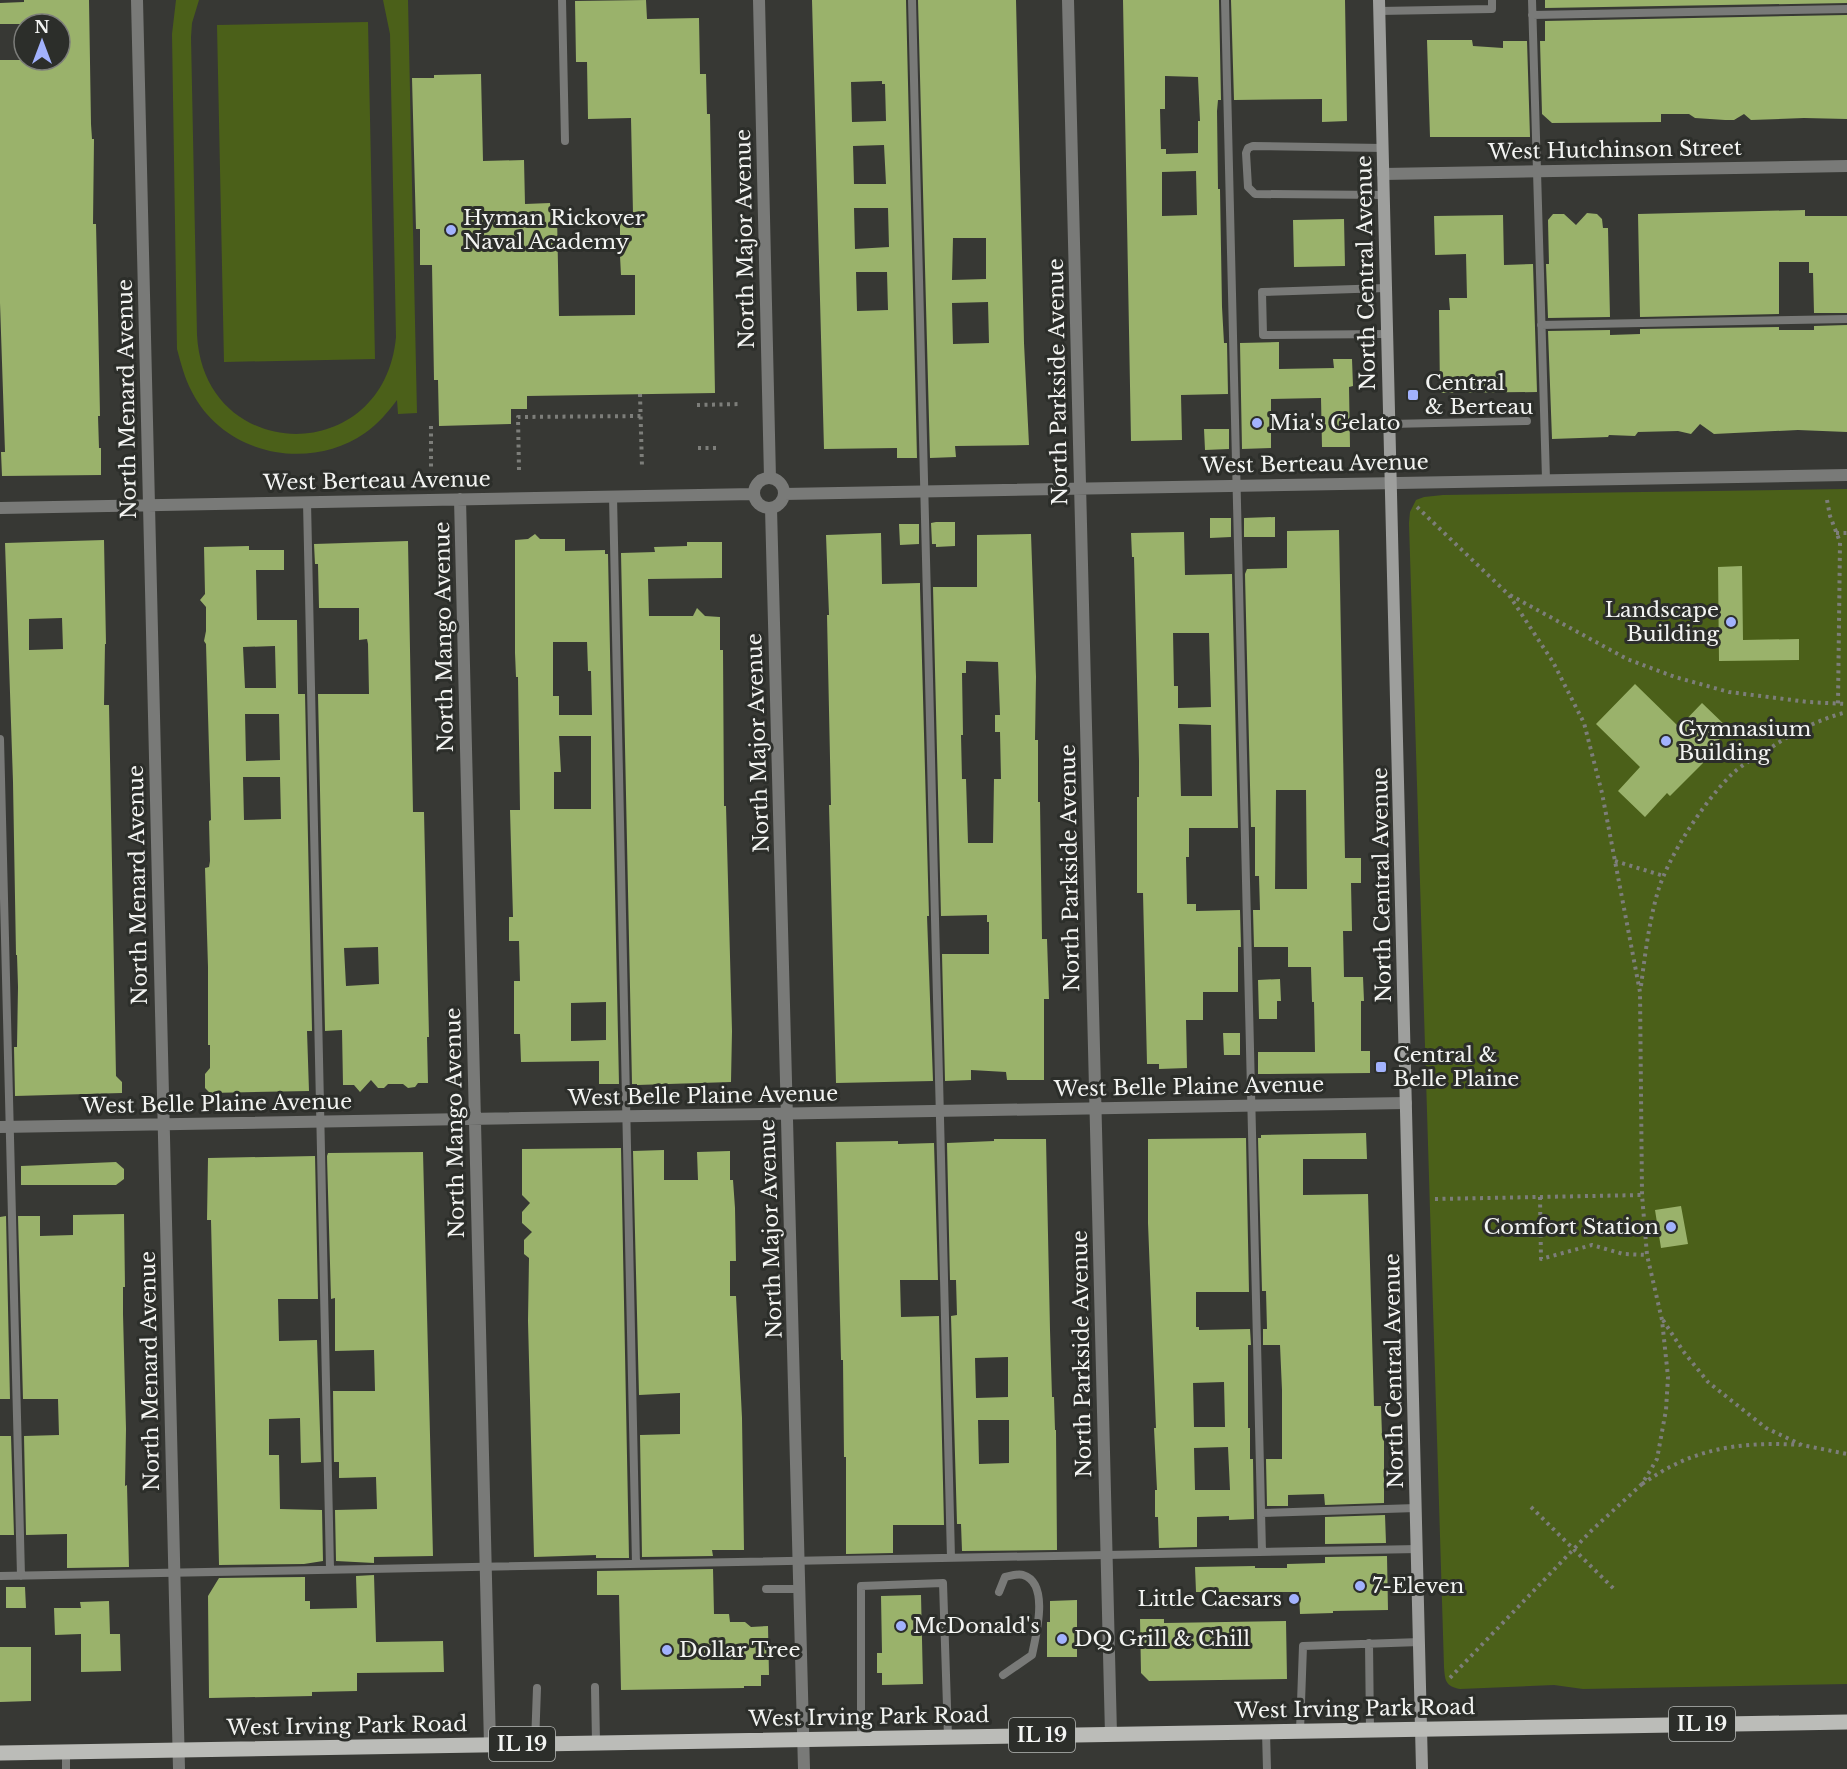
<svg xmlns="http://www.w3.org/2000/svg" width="1847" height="1769" viewBox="0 0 1847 1769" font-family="'Libre Baskerville',serif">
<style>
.green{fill:#4b6019}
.building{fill:#9ab26b;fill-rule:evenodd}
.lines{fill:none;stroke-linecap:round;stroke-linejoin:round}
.path{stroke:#7d7e7a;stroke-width:4;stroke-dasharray:3 4.5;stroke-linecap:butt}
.service{stroke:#797a78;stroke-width:8}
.minor{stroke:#797a78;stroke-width:12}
.secondary{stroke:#9e9f9d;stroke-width:12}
.primary{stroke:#bbbcb8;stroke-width:15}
.poi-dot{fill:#a2b2fd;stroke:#2c2e2a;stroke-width:2}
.labels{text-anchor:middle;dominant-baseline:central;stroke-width:6;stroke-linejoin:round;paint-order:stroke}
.shield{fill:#2c2e2a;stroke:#b7b9b6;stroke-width:1.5}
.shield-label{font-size:20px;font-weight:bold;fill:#f3f4f2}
.street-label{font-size:21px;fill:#f3f4f2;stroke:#2c2e2a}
.poi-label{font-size:21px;fill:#f3f4f2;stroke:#2c2e2a;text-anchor:start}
</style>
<rect width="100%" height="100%" fill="#373834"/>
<!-- green -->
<path class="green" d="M176 0H199L192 23 191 37 197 335C204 465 384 468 396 337L390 34 383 0H408L417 413 398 414 397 400C388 412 378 424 365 433 309 472 224 455 192 392 185 379 181 364 177 349L172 34Z
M368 22 375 359 224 362 217 25Z
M1847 489V1684L1583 1689 1554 1685 1460 1689C1445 1686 1445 1680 1444 1667L1409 523 1410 512 1416 500 1424 497 1443 495Z"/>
<!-- building -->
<path class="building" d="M24 0H89L91 124 92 139H94L93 224H96L98 312 100 416H98L99 448H101V475L2 476 1 452H5L0 303V60H60V24H0V3L24 2Z
M646 0 647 19 699 18 700 74H706L707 114H710L715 393 527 396V409H511V424L439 426 438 380H434L432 265H420V229H416L412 78H434V75L481 74 483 161 524 160 525 204 550 203 551 215H557L559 316 635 315V275H621L620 256V214H633L631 118 588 119 587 62H576L575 1Z
M812 0H906L917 458H897V448L824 449ZM882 81V84H885L886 121 852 122 851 82ZM884 145 886 184H854L853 146ZM854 208H888L889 247 855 249ZM856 272H887L888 310 857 311Z
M918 0H1016L1024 343 1029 445 955 446 956 457 930 458ZM953 238H986V279L952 280ZM988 302 989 343 953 344 952 303Z
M1123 0H1219L1221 100H1218L1217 111 1218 189H1220L1222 307 1224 343H1227L1228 394 1181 395 1182 440 1131 441ZM1165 76 1198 77 1200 121H1198V153L1166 154V149H1161L1160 109H1165ZM1196 171 1197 215 1162 216V172Z
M1231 0H1345L1347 121 1322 122V99L1234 100Z
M1545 0H1847V3L1545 8Z
M1847 15V119L1804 118 1751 120 1744 114 1734 120H1725L1695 118 1689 114H1661V122L1552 123 1542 114 1540 41H1545V21Z
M1427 40H1472L1473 46 1503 48V41H1527L1530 137H1430Z
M1805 210V216H1847V313H1814L1813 273H1809V262H1779V314L1640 317 1638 214Z
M1587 213 1597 214 1602 219 1603 228H1608L1610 317 1548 318 1546 264H1549L1548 220 1553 214H1564L1576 225Z
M1503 215 1504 265 1533 264 1537 392 1440 393 1439 310H1450L1449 298H1467L1466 254 1435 255 1434 216Z
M1344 219 1345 266 1294 267 1293 220Z
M1847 325V432L1798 430 1714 434 1700 424 1691 434 1678 431 1638 432 1635 436 1609 435 1608 437 1552 439 1548 331 1610 330V335L1640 334V329L1779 327V330H1814V326Z
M1279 342V369L1334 368 1333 359H1352L1353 386 1349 387 1350 447H1322L1321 398 1271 399V448L1242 449 1240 343Z
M1204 429H1229V449L1205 450Z
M1275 517V537H1244V518Z
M1210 518H1231V537L1210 538Z
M936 522H955V546L936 547V544H932L931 523Z
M899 524H919V544L900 545Z
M1339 530 1345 858H1361V883H1351L1352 931H1343L1344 977H1363L1364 1001H1361V1051H1370V1073L1258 1074V1052H1315L1314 1002H1312L1311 967H1288V947H1254L1253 910H1260L1259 876H1255V827H1251L1245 574 1247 569 1287 568V531ZM1276 790H1306L1307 889H1275Z
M1184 532 1185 575 1232 574 1238 828H1189V857H1186L1187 904H1196V911L1240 910 1241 947H1238V992H1203V1020H1186L1187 1068 1159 1069V1064H1147L1143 893H1137V797H1139V761L1134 557H1132L1131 533ZM1173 633H1209L1211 707 1178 708V686H1174ZM1179 724 1211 725 1212 796H1181Z
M881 533 882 584 920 583V588L929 916H927L933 1081 836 1083 829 805H831L827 615H829L826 535Z
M535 534 540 539H565V551L605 550V554H608L619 1084H599V1061L521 1062 520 1034H514V981H520L519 941H509V917H513L510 810H520L518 677H516L515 653V540L528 539ZM553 642H587L588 671H591L592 715H559V696H553ZM559 736H591V809H554V772H561ZM606 1002V1040L571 1041V1003Z
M1031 534 1036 677 1035 740H1038V802H1040L1042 939H1047L1049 999H1044V1080H1007L1006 1072 971 1070V1080L945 1081 942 954H989V922H987V915L941 916 933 587H977V535ZM966 661 998 662 1000 715H995V732H1000L1001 779H994L993 843H968L966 779H962L961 735H963L962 673H966Z
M104 540 106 644H105L104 705H109L116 1076 122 1082V1093L15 1096 14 1047H17L18 987 17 955H16L13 782 5 543ZM62 618 63 649 29 650V619Z
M408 541 413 812H424L429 1037H427L428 1083H418L415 1087 408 1088 403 1084H388L384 1088H378L371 1080 360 1092 354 1085H343L342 1030 325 1031 318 694H369L368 644 367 639 359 640V608H319L318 564H315L314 544ZM378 947 379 984 346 986 344 948Z
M687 542H722V578L648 579 649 616H693L697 608 705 616 720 617V650H723L724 806H726L732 1031 731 1082 637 1085V1084H632L621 553 655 552 654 547 687 546Z
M249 546V550H284V570H256L257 620H297L298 694H305L312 1031H307L309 1091 210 1093 205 1088V1074L210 1068V1045H208V967L205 868 209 867 210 861 209 821 211 820 206 644 204 641 206 631V607L200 600 205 594 204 547ZM275 646 276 688H245L243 647ZM245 714H279L280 760 246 761ZM243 777H280L281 819 244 820Z
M1742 566 1743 640 1799 639V660L1719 661 1718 567Z
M1635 684 1679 727 1702 703 1729 729 1707 753 1710 756 1670 796 1667 793 1645 817 1618 791 1640 767 1596 724Z
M1280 979 1281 1001H1277V1019H1259L1258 980Z
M1223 1033H1240V1055H1224Z
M1366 1133 1367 1159H1303V1195L1368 1194 1374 1406H1381L1382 1435H1384V1503L1325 1505 1324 1494 1288 1495V1506H1267L1266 1459H1282V1390L1280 1345H1263V1329H1267L1266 1291H1262L1258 1138H1261V1135Z
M1246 1138 1249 1292H1196V1327H1199V1330L1250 1329 1251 1345H1248V1428H1250V1459H1253L1254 1519 1229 1520V1516L1197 1517V1547L1159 1548 1158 1517H1155V1490H1157L1154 1428H1156L1148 1223V1139ZM1224 1382 1225 1427H1194L1193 1383ZM1228 1447 1230 1490H1195L1194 1448Z
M994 1139H1046L1050 1330 1052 1397H1054L1055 1430H1056L1057 1550 962 1551 961 1524H957L951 1316 957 1315 956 1280H950L947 1143 994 1141ZM1008 1357V1397L976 1398 975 1358ZM978 1420H1009V1463L979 1464Z
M898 1141V1144L934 1143 938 1280H900L901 1317 939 1316 944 1525H893V1553L846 1554V1457H844L843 1360H841L836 1142Z
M621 1148 629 1558H596V1555L534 1557 528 1321 529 1258 524 1254V1240L532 1232 522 1223V1212L530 1203 522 1195V1149Z
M664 1150V1180H698L697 1152 730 1151V1180H733L735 1208 736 1261H730V1296H736L742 1418 744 1550H712L713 1556 642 1557 640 1435 680 1434V1393L639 1395 633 1151Z
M423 1152 433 1556 374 1557V1563L336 1561 335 1510 377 1509 376 1477 339 1478V1462H334L333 1391H375L374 1350 335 1351V1298L331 1299 327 1156 328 1153Z
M315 1156 318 1299H278L279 1341 317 1340 321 1462 301 1463 300 1418 269 1419V1455H279L280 1509 322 1510 323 1561 304 1564 219 1565 211 1220H207L208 1158Z
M116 1162 124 1169V1179L116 1185H21V1166Z
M1681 1206 1688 1244 1661 1248 1655 1210Z
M124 1214 125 1287H123V1314L126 1429 125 1486 127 1485 129 1567 67 1568V1534L26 1535 24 1436 59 1435 58 1399H23L18 1216H40V1236L73 1235V1215Z
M6 1216 10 1399H0V1217Z
M0 1436H11L14 1535H0Z
M1385 1515 1386 1543 1325 1544V1517Z
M1387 1556 1388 1610 1333 1611V1613L1300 1614 1299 1592H1196L1195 1567 1255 1566V1568H1287V1564L1325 1563V1557Z
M713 1569 714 1614H729L730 1622H745L751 1627 768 1626 769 1675H761V1686H744V1688L621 1690 619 1595H597V1571Z
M374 1575 376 1642 443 1641 444 1672 357 1673V1691L312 1692V1696L209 1698 208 1596 219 1578 305 1577V1601H310V1609L357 1608 356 1576Z
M6 1587H25L26 1608H6Z
M921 1595 923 1684 882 1685V1673H877V1653H882L881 1596Z
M1077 1600V1657H1047V1622H1050V1601Z
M109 1601 110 1634H120L121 1671 81 1672V1634L55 1635 54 1608H81L80 1602Z
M1140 1619H1164V1623L1286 1621 1287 1679 1149 1681 1141 1673Z
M0 1647H31V1701L0 1702Z"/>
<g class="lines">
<!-- path -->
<path class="path" d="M640 394 642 467
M697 405 741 404
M431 426V471
M698 448H717
M519 470 518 417 641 416
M1827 500 1830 516 1840 542 1838 704
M1417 507 1509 595 1553 662 1584 723 1602 793 1640 992 1642 1195 1647 1255 1662 1320 1668 1377 1666 1410 1657 1459 1642 1484 1592 1530 1448 1680
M1836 533H1847
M1510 595 1627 659 1675 677 1729 692 1808 702 1847 704
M1615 861 1664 876
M1641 986C1645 955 1649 922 1658 891 1669 855 1704 802 1731 775 1741 765 1756 757 1769 749 1792 733 1819 719 1847 712
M1540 1197 1541 1259 1592 1245 1623 1254 1647 1255
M1435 1199 1642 1195
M1663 1320 1683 1351 1708 1382 1766 1428 1802 1445 1847 1454
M1642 1484C1653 1477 1663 1470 1674 1465 1713 1445 1758 1442 1800 1445
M1531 1507 1615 1590"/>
<!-- service -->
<path class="service" d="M562 0 565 141
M912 0 951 1558
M1225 0 1262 1552
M1532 0 1546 479
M1379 11 1492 9V0
M1532 15 1847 9
M1383 148 1253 146 1248 148 1246 153 1248 187 1255 194 1384 195
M1386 288 1262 292 1263 335 1387 334
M1541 325 1847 319
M1390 424 1527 421
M613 496 636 1564
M307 502 330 1569
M0 739 21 1576
M1261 1513 1416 1508
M0 1576 1418 1549
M766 1589H799
M999 1592 1005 1577C1010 1576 1018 1573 1023 1575 1050 1583 1036 1635 1032 1655L1003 1675
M1369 1643 1370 1730
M595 1687 596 1743
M1300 1731 1303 1646 1420 1642
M1266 1732 1267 1769
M861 1739V1586L943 1583 948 1737
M535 1744 537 1688
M66 1769V1752"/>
<!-- minor -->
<path class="minor" d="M137 0 179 1769
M759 0 770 478
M1068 0 1111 1734
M1383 174 1847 166
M754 493a15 15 0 1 1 30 0a15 15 0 1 1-30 0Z
M784 494 1847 475
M460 499 490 1745
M0 508 754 494
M771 508 804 1769
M0 1127 1406 1103"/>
<!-- secondary -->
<path class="secondary" d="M1379 0 1422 1769"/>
<!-- primary -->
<path class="primary" d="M0 1753 1847 1722"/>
</g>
<!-- markers -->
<g class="poi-dot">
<circle cx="451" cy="230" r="6"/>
<rect x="1407" y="389" width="12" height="12" rx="3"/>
<circle cx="1257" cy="423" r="6"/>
<circle cx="1731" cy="622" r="6"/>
<circle cx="1666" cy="741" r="6"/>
<rect x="1375" y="1061" width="12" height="12" rx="3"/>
<circle cx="1671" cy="1227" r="6"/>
<circle cx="1360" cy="1586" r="6"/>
<circle cx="1294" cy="1599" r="6"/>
<circle cx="901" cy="1626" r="6"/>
<circle cx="1062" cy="1639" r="6"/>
<circle cx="667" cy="1650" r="6"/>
</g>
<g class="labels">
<!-- shield labels -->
<g class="shield">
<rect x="1669" y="1707" width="66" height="34" rx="4.5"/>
<rect x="1009" y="1718" width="66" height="34" rx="4.5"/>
<rect x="489" y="1727" width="66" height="34" rx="4.5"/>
</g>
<g class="shield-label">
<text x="1702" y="1724">IL 19</text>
<text x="1042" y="1735">IL 19</text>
<text x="522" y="1744">IL 19</text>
</g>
<!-- street labels -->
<g class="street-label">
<text transform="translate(1615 150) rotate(-1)">West Hutchinson Street</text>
<text transform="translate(745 239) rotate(-91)">North Major Avenue</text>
<text transform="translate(1366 273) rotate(-91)">North Central Avenue</text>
<text transform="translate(1058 382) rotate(-91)">North Parkside Avenue</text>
<text transform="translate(127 399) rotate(-91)">North Menard Avenue</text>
<text transform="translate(1315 464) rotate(-1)">West Berteau Avenue</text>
<text transform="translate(377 481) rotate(-1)">West Berteau Avenue</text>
<text transform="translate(444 637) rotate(-91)">North Mango Avenue</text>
<text transform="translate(758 743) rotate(-92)">North Major Avenue</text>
<text transform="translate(1070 868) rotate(-91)">North Parkside Avenue</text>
<text transform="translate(138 885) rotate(-91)">North Menard Avenue</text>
<text transform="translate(1382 885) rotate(-91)">North Central Avenue</text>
<text transform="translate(1189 1087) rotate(-1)">West Belle Plaine Avenue</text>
<text transform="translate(703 1096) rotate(-1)">West Belle Plaine Avenue</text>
<text transform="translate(217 1104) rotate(-1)">West Belle Plaine Avenue</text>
<text transform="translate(455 1123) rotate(-91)">North Mango Avenue</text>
<text transform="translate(771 1229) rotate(-92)">North Major Avenue</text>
<text transform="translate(1082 1354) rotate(-91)">North Parkside Avenue</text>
<text transform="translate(150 1371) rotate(-91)">North Menard Avenue</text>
<text transform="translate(1394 1371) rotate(-91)">North Central Avenue</text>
<text transform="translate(1355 1709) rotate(-1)">West Irving Park Road</text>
<text transform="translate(869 1717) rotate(-1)">West Irving Park Road</text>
<text transform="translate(347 1726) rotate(-1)">West Irving Park Road</text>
</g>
<!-- poi labels -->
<g class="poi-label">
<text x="463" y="218">Hyman Rickover<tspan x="463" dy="24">Naval Academy</tspan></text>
<text x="1425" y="383">Central<tspan x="1425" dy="24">&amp; Berteau</tspan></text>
<text x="1269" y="423">Mia's Gelato</text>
<text x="1719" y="610" text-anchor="end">Landscape<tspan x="1719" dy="24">Building</tspan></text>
<text x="1678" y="729">Gymnasium<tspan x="1678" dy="24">Building</tspan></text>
<text x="1393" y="1055">Central &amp;<tspan x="1393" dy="24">Belle Plaine</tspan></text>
<text x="1659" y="1227" text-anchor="end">Comfort Station</text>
<text x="1372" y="1586">7-Eleven</text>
<text x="1282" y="1599" text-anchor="end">Little Caesars</text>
<text x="913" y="1626">McDonald's</text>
<text x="1074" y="1639">DQ Grill &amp; Chill</text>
<text x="679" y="1650">Dollar Tree</text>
</g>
</g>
<!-- north arrow -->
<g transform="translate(42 42)"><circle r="28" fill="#2c2e2a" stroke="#7c7d7a" stroke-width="1.5"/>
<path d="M0-4.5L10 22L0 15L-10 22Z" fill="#a2b2fd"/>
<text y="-9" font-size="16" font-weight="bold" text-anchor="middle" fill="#f3f4f2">N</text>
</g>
</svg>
